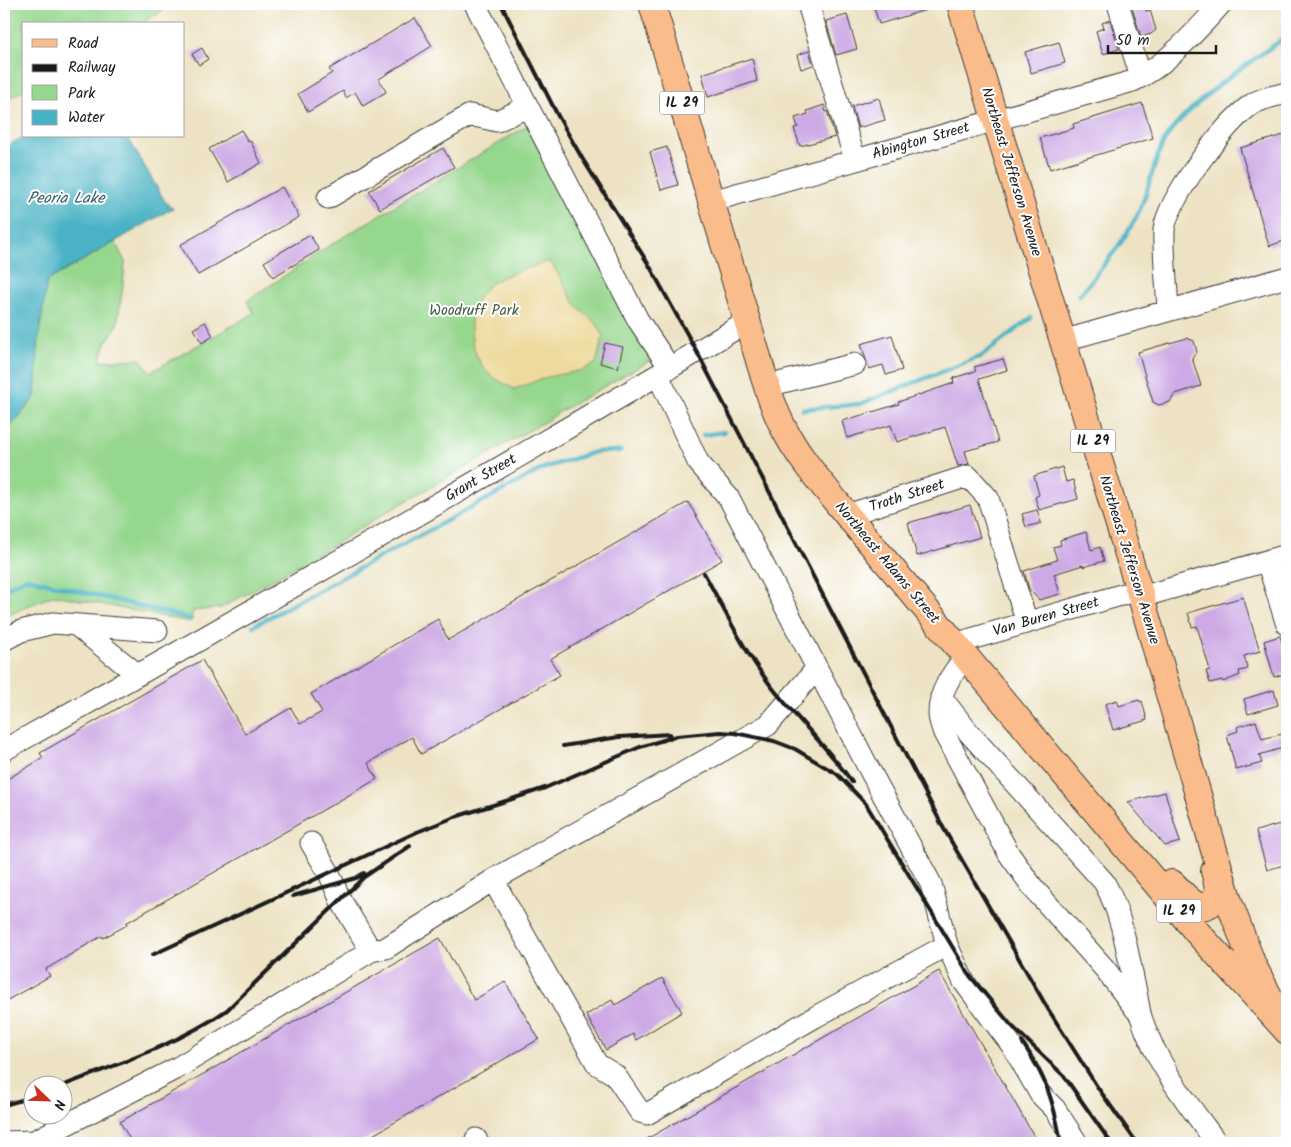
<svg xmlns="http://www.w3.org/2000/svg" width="1291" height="1147" viewBox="0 0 1291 1147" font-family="Kalam,sans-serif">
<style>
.green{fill:#96d78e;stroke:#597a55}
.sand{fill:#eeda9e;stroke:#857b5d}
.water{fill:#48b2c5;stroke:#326770}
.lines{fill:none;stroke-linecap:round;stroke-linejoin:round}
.stream{stroke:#48b2c5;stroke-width:4.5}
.building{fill:#cdaae5}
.minor-casing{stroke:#3b3a35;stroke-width:23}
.major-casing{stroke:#3b3a35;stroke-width:28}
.minor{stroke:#fff;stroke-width:21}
.major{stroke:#fabc8b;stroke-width:26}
.rail{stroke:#1c1c1c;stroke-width:4}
.labels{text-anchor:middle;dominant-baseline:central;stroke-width:4;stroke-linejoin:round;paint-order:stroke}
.shield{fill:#fff;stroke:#606060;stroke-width:1}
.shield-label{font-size:14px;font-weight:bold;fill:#1c1c1c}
.street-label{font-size:15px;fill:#1c1c1c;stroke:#fff}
.park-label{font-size:15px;fill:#475d44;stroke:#fff}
.water-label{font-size:16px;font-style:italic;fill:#306068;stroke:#fff}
</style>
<rect width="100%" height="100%" fill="#fff"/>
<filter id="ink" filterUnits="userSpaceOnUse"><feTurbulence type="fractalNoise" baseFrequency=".02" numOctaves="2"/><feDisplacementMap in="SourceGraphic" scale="10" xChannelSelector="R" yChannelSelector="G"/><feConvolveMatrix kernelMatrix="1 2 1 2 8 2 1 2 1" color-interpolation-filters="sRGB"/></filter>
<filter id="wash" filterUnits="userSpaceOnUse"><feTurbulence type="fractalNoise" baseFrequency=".0096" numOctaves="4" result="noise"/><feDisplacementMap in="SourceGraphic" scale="20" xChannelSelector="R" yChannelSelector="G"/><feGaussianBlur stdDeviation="1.12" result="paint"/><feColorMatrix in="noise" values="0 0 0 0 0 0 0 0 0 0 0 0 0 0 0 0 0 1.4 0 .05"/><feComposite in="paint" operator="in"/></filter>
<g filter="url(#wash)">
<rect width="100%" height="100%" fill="#ede2c3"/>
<!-- green -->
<path class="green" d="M4 4H174L140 24H24V90L4 101Z
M527 126 651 360 559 412 551 418 370 522 335 544 221 608 193 611 190 622 55 595 25 607 4 618V422L47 281 115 242 125 262 123 285 117 326 106 342 100 361 140 359 151 372 254 313 247 301 332 244Z"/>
<!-- sand -->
<path class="sand" d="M550 261 577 307 597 324 603 336 596 363 583 370 547 377 514 389C505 384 495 379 488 373 483 369 480 362 477 356 466 331 469 297 495 281 508 273 535 267 550 261Z"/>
<!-- water -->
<path class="water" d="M25 136H127L166 203 173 208 47 281 39 335 35 397 10 428 4 432V148Z"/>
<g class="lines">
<!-- stream -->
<path class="stream" d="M1079 296C1101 268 1126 241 1140 209 1150 187 1156 150 1170 132 1203 92 1246 65 1287 36
M802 409 860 404 982 356 1031 318
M703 435 724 432
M4 589 27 578 191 619
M253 626 544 468 595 452 621 451"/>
</g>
<g id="blocks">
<!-- building -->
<path class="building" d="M873 4H936V7L879 24Z
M1144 4 1146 11 1150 10 1156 30 1151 34 1141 37 1132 7Z
M847 15 857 49 836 55 826 21Z
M415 18 432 46 379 79 386 92 363 106 355 92 346 98 343 91 308 112 298 94 332 73 329 69Z
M1110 20 1119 49 1103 54 1096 31 1104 28 1102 23Z
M1059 42 1065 63 1031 73 1025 52Z
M202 48 208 59 199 65 192 54Z
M809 51 813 65 801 69 797 55Z
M752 58 757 81 708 97 702 74Z
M879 98 885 120 858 128 852 106Z
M1142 103 1153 138 1050 169 1040 138 1074 128 1073 124Z
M824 105 826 112 827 111 835 137 800 146 794 128 798 127 795 118 808 114 807 111Z
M241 130 248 141 250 140 261 163 228 182 209 149Z
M1287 134V240L1269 246 1240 148Z
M667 147 678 185 661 190 650 152Z
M443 148 454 167 380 209 369 191Z
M282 187 299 217 198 275 180 245Z
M310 235 319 250 273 277 264 262Z
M205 322 213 336 202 343 193 329Z
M892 335 902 370 886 375 883 365 869 369 861 344Z
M1187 338 1194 341 1197 352 1192 358 1201 386 1175 394 1170 402 1159 405 1153 402 1138 352Z
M605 343 623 347 618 368 600 363Z
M1003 359 1007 370 979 379 998 442 965 451 969 464 958 466 945 427 897 442 891 425 847 438 842 421 899 404 898 402 954 383 953 378 976 371 974 367Z
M1062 467 1066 482 1073 480 1078 499 1039 510 1035 497 1039 495 1034 476Z
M688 502 722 560 550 659 560 675 421 754 412 737 368 763 377 779 126 923 127 925 103 938 102 936 46 969 50 976 4 1002V781L43 758 40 753 202 660 245 734 291 708 300 724 322 712 311 694 438 619 448 640Z
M970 505 980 537 917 556 908 523Z
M1037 510 1041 523 1026 527 1022 514Z
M1086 532 1091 550 1100 547 1104 561 1083 567V565L1054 574 1060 594 1039 600 1029 589 1024 571 1057 560 1053 547 1061 545 1060 540Z
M1243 597 1260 651 1244 656 1248 669 1239 671 1240 675 1223 682 1222 680 1210 683 1206 671 1210 670 1197 626 1192 627 1188 613Z
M1280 636 1287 661V673L1274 677 1264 641Z
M1274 690 1278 705 1248 714 1244 699Z
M1117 700 1119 706 1139 700 1140 702 1142 701 1147 720 1113 730 1105 704Z
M1256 721 1262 739 1282 734 1286 747 1259 755 1262 763 1236 770 1227 735 1238 731 1237 727Z
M1165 792 1180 842 1165 846 1128 802Z
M1287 822V864L1267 870 1256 831Z
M440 938 474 1000 505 982 539 1039 359 1143H132L120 1122Z
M939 971 1038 1143H640Z
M662 978 682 1012 636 1040 633 1034 606 1050 586 1015 612 1000 615 1005Z"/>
</g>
</g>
<g filter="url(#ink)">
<use href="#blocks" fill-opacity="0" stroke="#3b3a35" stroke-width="1"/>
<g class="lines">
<defs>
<path id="minor" d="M475 4 638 320 670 368
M808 4 855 160
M1118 4 1141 77
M328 198 470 115 497 121 527 107
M712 201 1133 81C1166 66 1197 30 1221 4
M1168 311C1167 285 1163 255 1164 230 1167 200 1225 122 1251 105 1261 98 1275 96 1287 93
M1062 341 1287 277
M658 375 698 462 729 498 868 767 931 884 947 945 964 982 1013 1047 1040 1094 1055 1109 1077 1143
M767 386 855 364
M847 515 968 476 988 498 1027 623
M1267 561 1287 625
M1141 597 1287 555
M76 625 138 675
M4 640 21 631 53 623 157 631
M954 644 1138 590
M965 657C952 674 939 691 939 714 939 720 942 727 944 733L1009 854 1034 889 1105 969 1137 1011
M817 668 768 725 493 880 597 1064 615 1075 640 1112 647 1114 815 1017 947 945
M941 697 970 734 1104 882C1121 912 1127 949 1134 983 1137 994 1138 1006 1141 1017 1156 1064 1188 1104 1217 1143
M4 750C253 611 502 468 747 322
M311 843 329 873 340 899 371 951 386 948 493 880
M476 1139 478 1143
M34 1141 177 1068 371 951
M4 1142 34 1141 44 1143"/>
<path id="major" d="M652 4 760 364C766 384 772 405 782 425 798 458 824 486 847 515L1196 931 1287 1031
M960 4 1141 597 1229 902 1253 965 1272 1002
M1172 883C1179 889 1186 899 1195 904 1200 907 1205 907 1210 904 1222 895 1217 883 1214 871"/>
</defs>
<!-- minor casing -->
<use href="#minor" class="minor-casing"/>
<!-- major casing -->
<use href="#major" class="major-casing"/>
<!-- minor -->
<use href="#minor" class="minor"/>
<!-- major -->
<use href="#major" class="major"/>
<!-- rail -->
<path class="rail" d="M501 4 558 116 582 158 649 265 697 352 944 829 1048 1009 1098 1088 1137 1143
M704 573C724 609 743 649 768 682 794 717 827 746 852 782
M563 746 619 737 670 734
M293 896 356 878 364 873
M152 955 417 832 455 817 509 800 545 788 640 747 677 736 720 732 735 733 774 741 795 749 837 774 866 804 970 976 1011 1025 1064 1076 1111 1143
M1022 1042C1046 1077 1054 1102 1061 1143
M62 1086C118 1064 178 1044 227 1010L364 877 410 846
M4 1105 32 1097"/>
</g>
</g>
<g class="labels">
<!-- shield labels -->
<g class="shield">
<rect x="659.5" y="91.5" width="45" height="23" rx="4"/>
<rect x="1070.5" y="429.5" width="45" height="23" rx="4"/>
<rect x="1156.5" y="899.5" width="45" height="23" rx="4"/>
</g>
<g class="shield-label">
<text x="682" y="103">IL 29</text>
<text x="1093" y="441">IL 29</text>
<text x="1179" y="911">IL 29</text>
</g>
<!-- street labels -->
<g class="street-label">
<text transform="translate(921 141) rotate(-16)">Abington Street</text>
<text transform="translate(1011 172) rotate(73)">Northeast Jefferson Avenue</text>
<text transform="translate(481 478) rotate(-30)">Grant Street</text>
<text transform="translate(907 496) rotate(-18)">Troth Street</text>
<text transform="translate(1129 560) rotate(73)">Northeast Jefferson Avenue</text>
<text transform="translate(887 563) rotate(50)">Northeast Adams Street</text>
<text transform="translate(1046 617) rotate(-16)">Van Buren Street</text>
</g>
<!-- park labels -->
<g class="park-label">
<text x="474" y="311">Woodruff Park</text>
</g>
<!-- water labels -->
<g class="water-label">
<text x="66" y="198">Peoria Lake</text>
</g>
</g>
<!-- margin -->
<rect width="1291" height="1147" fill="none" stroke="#fff" stroke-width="20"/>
<!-- legend -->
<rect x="22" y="22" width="162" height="115" fill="#ffffff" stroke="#a4a4a4"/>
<rect x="32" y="39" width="25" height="8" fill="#fabc8b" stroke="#a4a4a4"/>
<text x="68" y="48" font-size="15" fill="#1c1c1c">Road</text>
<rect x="32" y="64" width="25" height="8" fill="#1c1c1c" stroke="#a4a4a4"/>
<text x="68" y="72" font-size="15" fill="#1c1c1c">Railway</text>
<rect x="32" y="85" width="25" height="15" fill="#96d78e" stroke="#a4a4a4"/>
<text x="68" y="98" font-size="15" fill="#1c1c1c">Park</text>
<rect x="32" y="110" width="25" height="15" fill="#48b2c5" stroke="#a4a4a4"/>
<text x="68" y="122" font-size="15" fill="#1c1c1c">Water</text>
<!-- north arrow -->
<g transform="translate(48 1100) rotate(113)"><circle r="24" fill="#ffffff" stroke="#a4a4a4"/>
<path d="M0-4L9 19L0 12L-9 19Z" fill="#c8321e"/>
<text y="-8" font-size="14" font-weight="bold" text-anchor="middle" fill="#1c1c1c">N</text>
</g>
<!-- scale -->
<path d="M1108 45v8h108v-8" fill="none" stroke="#1c1c1c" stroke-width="2.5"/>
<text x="1116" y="45" font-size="15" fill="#1c1c1c" stroke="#ffffff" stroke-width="4" paint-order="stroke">50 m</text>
</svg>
